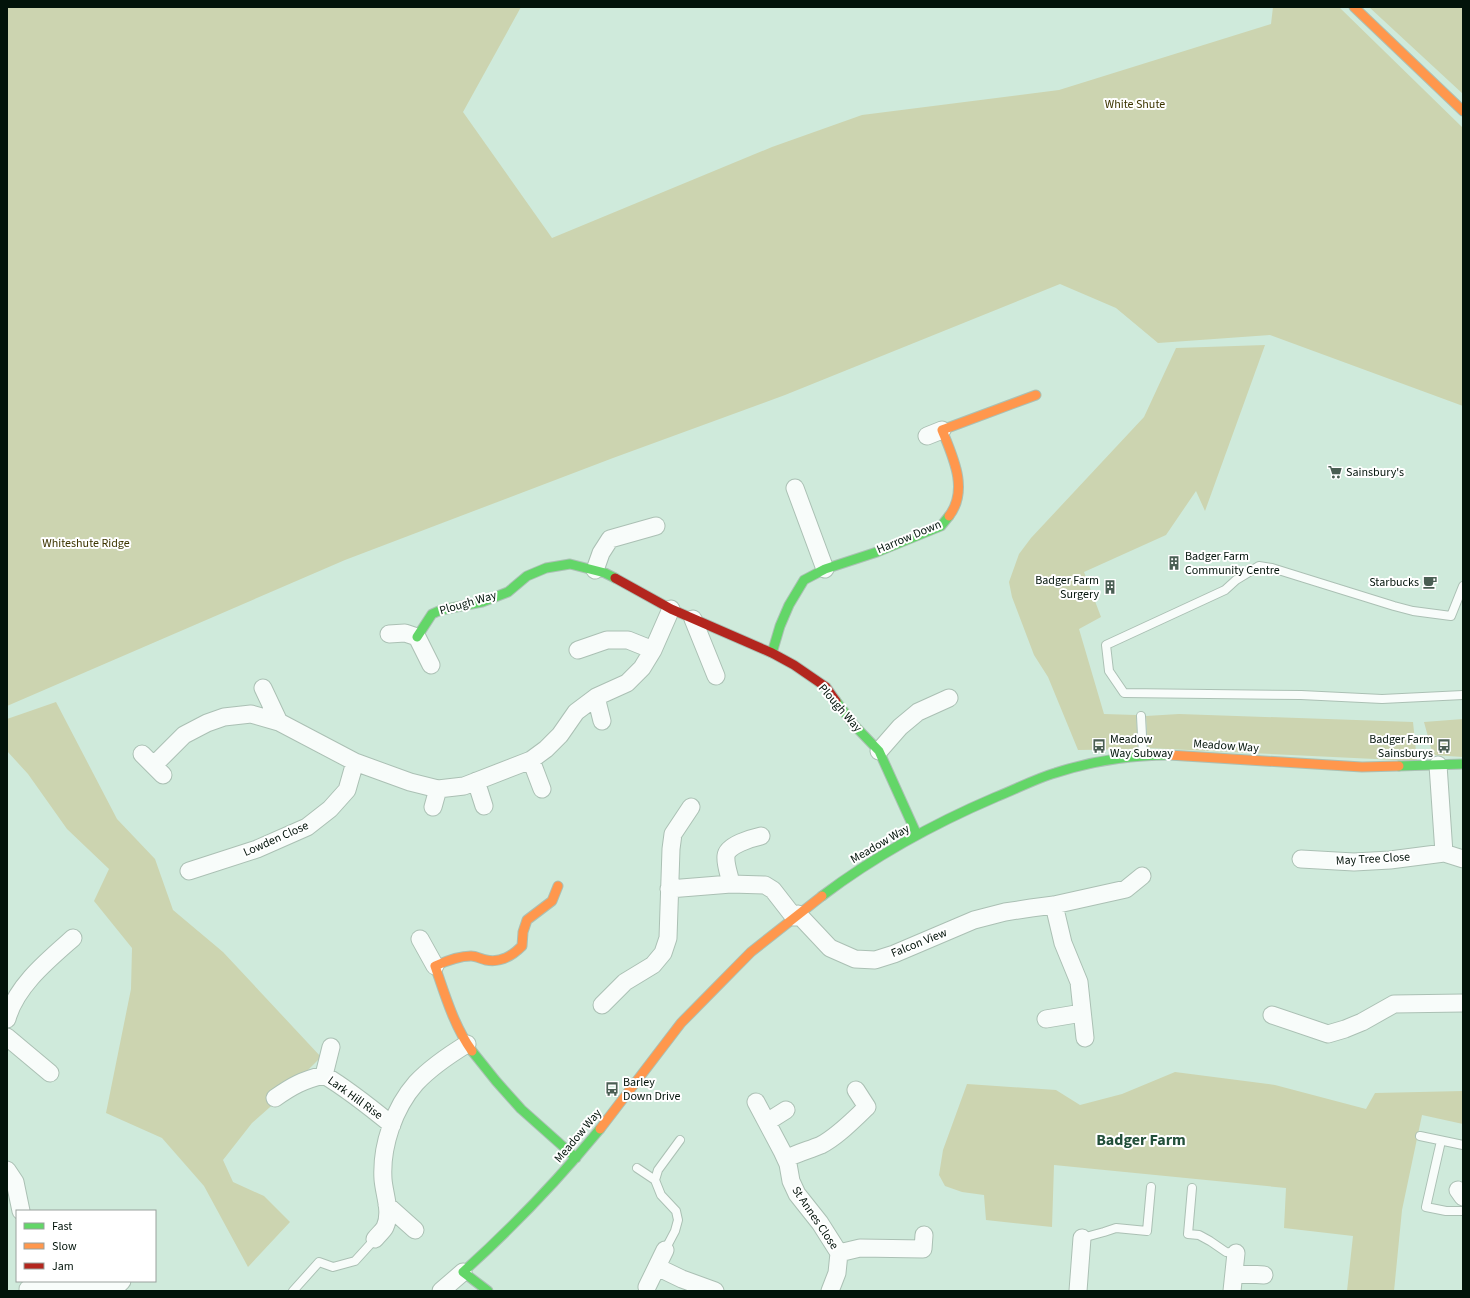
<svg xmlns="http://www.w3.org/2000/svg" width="1470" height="1298" viewBox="0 0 1470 1298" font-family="'Source Sans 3',sans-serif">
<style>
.green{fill:#ccd4b0}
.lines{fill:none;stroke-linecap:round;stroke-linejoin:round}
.lane-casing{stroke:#abc0b4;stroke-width:10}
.street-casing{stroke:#abc0b4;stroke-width:19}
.fast-casing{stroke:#abc0b4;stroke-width:11}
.slow-casing{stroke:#abc0b4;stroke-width:11}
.jam-casing{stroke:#abc0b4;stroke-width:11}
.lane{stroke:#f8fcfa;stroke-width:8}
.street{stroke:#f8fcfa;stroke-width:17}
.fast{stroke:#63d668;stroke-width:9}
.slow{stroke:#ff974d;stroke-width:9}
.jam{stroke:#b3261e;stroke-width:9}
.labels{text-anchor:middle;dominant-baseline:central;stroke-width:4;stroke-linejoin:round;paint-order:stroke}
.park-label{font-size:12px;fill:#3d3500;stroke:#fff}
.poi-label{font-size:12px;fill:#02130a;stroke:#fff;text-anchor:start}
.street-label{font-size:12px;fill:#02130a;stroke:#fff}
.district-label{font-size:16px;font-weight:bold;fill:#224f3a;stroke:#fff}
</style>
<rect width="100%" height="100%" fill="#cfeadb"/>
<!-- green -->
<path class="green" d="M7 7H521L463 112 552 238 772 147 862 115 1059 90 1271 24 1273 7H1339L1463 128V406L1270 335 1158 343 1116 308 1060 284 785 395 613 458 345 560 7 706Z
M1369 7H1463V94Z
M1265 345 1205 511 1196 491 1166 535 1084 572 1101 617 1079 629 1104 714 1136 715 1138 749 1078 750 1048 677 1034 655 1012 597 1009 582 1019 554 1031 538 1144 417 1176 348Z
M56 702 117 819 155 859 173 910 223 952 321 1057 278 1100 252 1123 223 1160 233 1182 264 1196 290 1222 248 1267 204 1186 162 1138 106 1113 131 989 132 948 94 901 109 869 67 829 28 774 7 751V719Z
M1179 714 1413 722 1417 761 1148 748 1146 716Z
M1463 719V757L1433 755 1424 722Z
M1175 1072 1275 1085 1366 1109 1375 1093 1463 1091V1124L1422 1115 1402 1210 1394 1291H1347L1353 1236 1284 1228 1286 1188 1054 1165 1052 1227 986 1220 984 1195 962 1192 945 1186 939 1175 943 1150 967 1084 1056 1090 1080 1105 1122 1094Z"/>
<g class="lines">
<defs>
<path id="lane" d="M1463 586 1451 616 1413 611 1394 606 1272 568 1259 566 1236 580 1225 590 1106 645 1109 671 1124 693 1301 695 1382 699 1463 695
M1141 716 1143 755
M1420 1136 1463 1145
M1441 1141 1426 1207 1446 1211H1463
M637 1168 655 1180
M1192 1188 1188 1234 1199 1235 1210 1241 1226 1252 1236 1253
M1082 1238 1104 1232 1116 1228 1147 1231 1151 1187
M665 1250 675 1231 678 1220 676 1211 661 1195 655 1180 658 1170 680 1140
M293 1291 319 1262 333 1267 355 1261 375 1239"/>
<path id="street" d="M927 436 942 430
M795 488 825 569
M595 570 601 553 610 539 656 526
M693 619 716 676
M389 634 405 633 417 637 431 665
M578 650 607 640H628L653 650
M263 688 279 722
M596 697 602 721
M879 751 900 727 918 712 949 698
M142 754 163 775
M531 760 542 789
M154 765 184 735 207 723 224 717 251 714 279 722 355 762 410 782 438 789 464 786 531 760 546 749 560 735 576 712 596 697 627 683 642 668 653 650 671 609
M1438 765 1444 853
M476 781 484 806
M433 807 438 789
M1301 859 1354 862 1390 860 1444 853 1463 859
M189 871 257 849 307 827 330 809 347 790 355 762
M731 884C730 876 725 865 726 856 727 845 752 838 761 836
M669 889 731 884 765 885 773 890 794 917
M1054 905 1063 943 1079 982 1085 1038
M798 914 830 948 855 959 875 960 894 954 974 920 1005 912 1031 908 1054 905 1126 889 1142 876
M420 939 435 966
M602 1005 625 982 653 965 663 953 668 938 671 849 673 834 691 807
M1272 1015 1328 1034 1345 1029 1362 1022 1394 1004 1463 1003
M7 1019C16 986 48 960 73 938
M1046 1019 1082 1013
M7 1037 50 1073
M324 1075 331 1047
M275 1098C292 1086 303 1080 324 1075 349 1090 370 1107 392 1125
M756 1102 782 1151 788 1164 791 1181 797 1194 820 1223 839 1253 837 1273 830 1291
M767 1122 786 1110
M786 1159C797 1153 809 1150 821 1145 838 1136 853 1120 867 1107L856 1090
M7 1170 15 1182 21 1211
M1458 1190 1463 1197
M387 1205 415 1230
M375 1239C378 1235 383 1231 385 1227 392 1212 384 1194 383 1179 381 1146 394 1108 416 1083 431 1067 449 1055 467 1044
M839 1253 860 1248 923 1249 924 1235
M657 1267 682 1279 715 1291
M1234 1273 1264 1275
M647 1287 665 1250
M28 1289 119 1284 122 1281
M441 1291 463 1272
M1078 1291 1082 1238
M1232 1291 1236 1253"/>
<path id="fast" d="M417 637 432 614 441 610 482 602 508 592 527 576 546 568 570 564 605 573 615 578
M772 653 780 626 789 605 804 580 825 569 877 552 941 526 949 516
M836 701 854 725 879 751 917 835
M1399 766 1463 764
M822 896C875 856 935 823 996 797 1016 789 1035 779 1055 773 1092 761 1130 755 1169 755
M472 1051 496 1081 521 1109 576 1158
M488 1291 463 1272C512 1228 558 1180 600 1129"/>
<path id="slow" d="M1354 7 1463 111
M949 516C969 490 953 457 942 430L1036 395
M1169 755 1362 767 1399 766
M472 1051C454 1026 445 995 435 966 446 961 458 956 471 956 476 956 481 959 486 960 501 963 512 956 522 946L523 932 527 920 552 901 558 886
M600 1129 681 1023 751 952 822 896"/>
<path id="jam" d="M615 578 671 609 772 653 794 665 826 687 836 701"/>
</defs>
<!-- lane casing -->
<use href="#lane" class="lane-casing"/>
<!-- street casing -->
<use href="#street" class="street-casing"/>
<!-- fast casing -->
<use href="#fast" class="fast-casing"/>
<!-- slow casing -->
<use href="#slow" class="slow-casing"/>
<!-- jam casing -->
<use href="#jam" class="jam-casing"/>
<!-- lane -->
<use href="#lane" class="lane"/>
<!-- street -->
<use href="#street" class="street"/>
<!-- fast -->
<use href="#fast" class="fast"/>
<!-- slow -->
<use href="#slow" class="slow"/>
<!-- jam -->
<use href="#jam" class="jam"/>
</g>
<!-- icons -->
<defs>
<symbol id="supermarket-bare" viewBox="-9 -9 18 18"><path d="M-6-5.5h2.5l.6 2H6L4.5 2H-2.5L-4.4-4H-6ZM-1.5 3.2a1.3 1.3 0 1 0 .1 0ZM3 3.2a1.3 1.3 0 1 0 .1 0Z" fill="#4a5e53" stroke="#fff" stroke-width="2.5" paint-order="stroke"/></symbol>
<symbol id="building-bare" viewBox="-9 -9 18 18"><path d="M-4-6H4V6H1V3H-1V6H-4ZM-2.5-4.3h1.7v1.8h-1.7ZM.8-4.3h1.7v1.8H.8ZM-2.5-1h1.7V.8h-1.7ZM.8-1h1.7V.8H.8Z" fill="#4a5e53" stroke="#fff" stroke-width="2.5" paint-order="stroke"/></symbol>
<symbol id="cafe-bare" viewBox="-9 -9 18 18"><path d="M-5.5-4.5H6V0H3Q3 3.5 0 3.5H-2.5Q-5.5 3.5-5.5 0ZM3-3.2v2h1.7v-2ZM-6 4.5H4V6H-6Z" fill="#4a5e53" stroke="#fff" stroke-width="2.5" paint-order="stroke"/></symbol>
<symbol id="bus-bare" viewBox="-9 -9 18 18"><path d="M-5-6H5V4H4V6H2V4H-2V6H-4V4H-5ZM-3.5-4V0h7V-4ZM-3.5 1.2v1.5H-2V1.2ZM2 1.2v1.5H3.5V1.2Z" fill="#4a5e53" stroke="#fff" stroke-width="2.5" paint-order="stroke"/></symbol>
</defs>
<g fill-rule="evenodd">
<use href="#supermarket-bare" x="1325" y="462" width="20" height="20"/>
<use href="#building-bare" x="1164" y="553" width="20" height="20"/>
<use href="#cafe-bare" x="1420" y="572" width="20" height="20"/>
<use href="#building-bare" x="1100" y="577" width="20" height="20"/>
<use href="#bus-bare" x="1089" y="736" width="20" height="20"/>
<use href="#bus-bare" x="1434" y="736" width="20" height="20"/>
<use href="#bus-bare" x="602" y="1079" width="20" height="20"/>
</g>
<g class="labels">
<!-- park labels -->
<g class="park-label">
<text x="1135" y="104">White Shute</text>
<text x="86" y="543">Whiteshute Ridge</text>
</g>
<!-- poi labels -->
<g class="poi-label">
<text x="1346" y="472">Sainsbury's</text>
<text x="1185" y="556">Badger Farm<tspan x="1185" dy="14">Community Centre</tspan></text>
<text x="1099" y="580" text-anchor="end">Badger Farm<tspan x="1099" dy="14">Surgery</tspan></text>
<text x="1419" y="582" text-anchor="end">Starbucks</text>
<text x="1110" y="739">Meadow<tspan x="1110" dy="14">Way Subway</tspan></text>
<text x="1433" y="739" text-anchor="end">Badger Farm<tspan x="1433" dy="14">Sainsburys</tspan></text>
<text x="623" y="1082">Barley<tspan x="623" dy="14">Down Drive</tspan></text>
</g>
<!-- street labels -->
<g class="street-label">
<text transform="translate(909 537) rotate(-23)">Harrow Down</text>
<text transform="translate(468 603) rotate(-16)">Plough Way</text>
<text transform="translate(840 708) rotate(49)">Plough Way</text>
<text transform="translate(1226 746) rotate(4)">Meadow Way</text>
<text transform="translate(276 839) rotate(-24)">Lowden Close</text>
<text transform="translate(880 844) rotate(-30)">Meadow Way</text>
<text transform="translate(1373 859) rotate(-3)">May Tree Close</text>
<text transform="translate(919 943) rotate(-22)">Falcon View</text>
<text transform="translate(355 1098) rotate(36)">Lark Hill Rise</text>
<text transform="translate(578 1136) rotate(-50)">Meadow Way</text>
<text transform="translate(815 1218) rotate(56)">St Annes Close</text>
</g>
<!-- district labels -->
<g class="district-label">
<text x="1141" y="1140">Badger Farm</text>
</g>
</g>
<!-- border -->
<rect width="1470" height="1298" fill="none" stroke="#02130a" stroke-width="16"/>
<!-- legend -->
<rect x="16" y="1210" width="140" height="72" fill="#ffffff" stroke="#9aa19d"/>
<rect x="24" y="1223" width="20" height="6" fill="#63d668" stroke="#9aa19d"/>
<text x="52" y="1230" font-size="12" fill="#02130a">Fast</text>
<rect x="24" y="1243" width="20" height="6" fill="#ff974d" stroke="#9aa19d"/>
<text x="52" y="1250" font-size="12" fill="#02130a">Slow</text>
<rect x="24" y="1263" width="20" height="6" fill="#b3261e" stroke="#9aa19d"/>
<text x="52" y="1270" font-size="12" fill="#02130a">Jam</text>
</svg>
